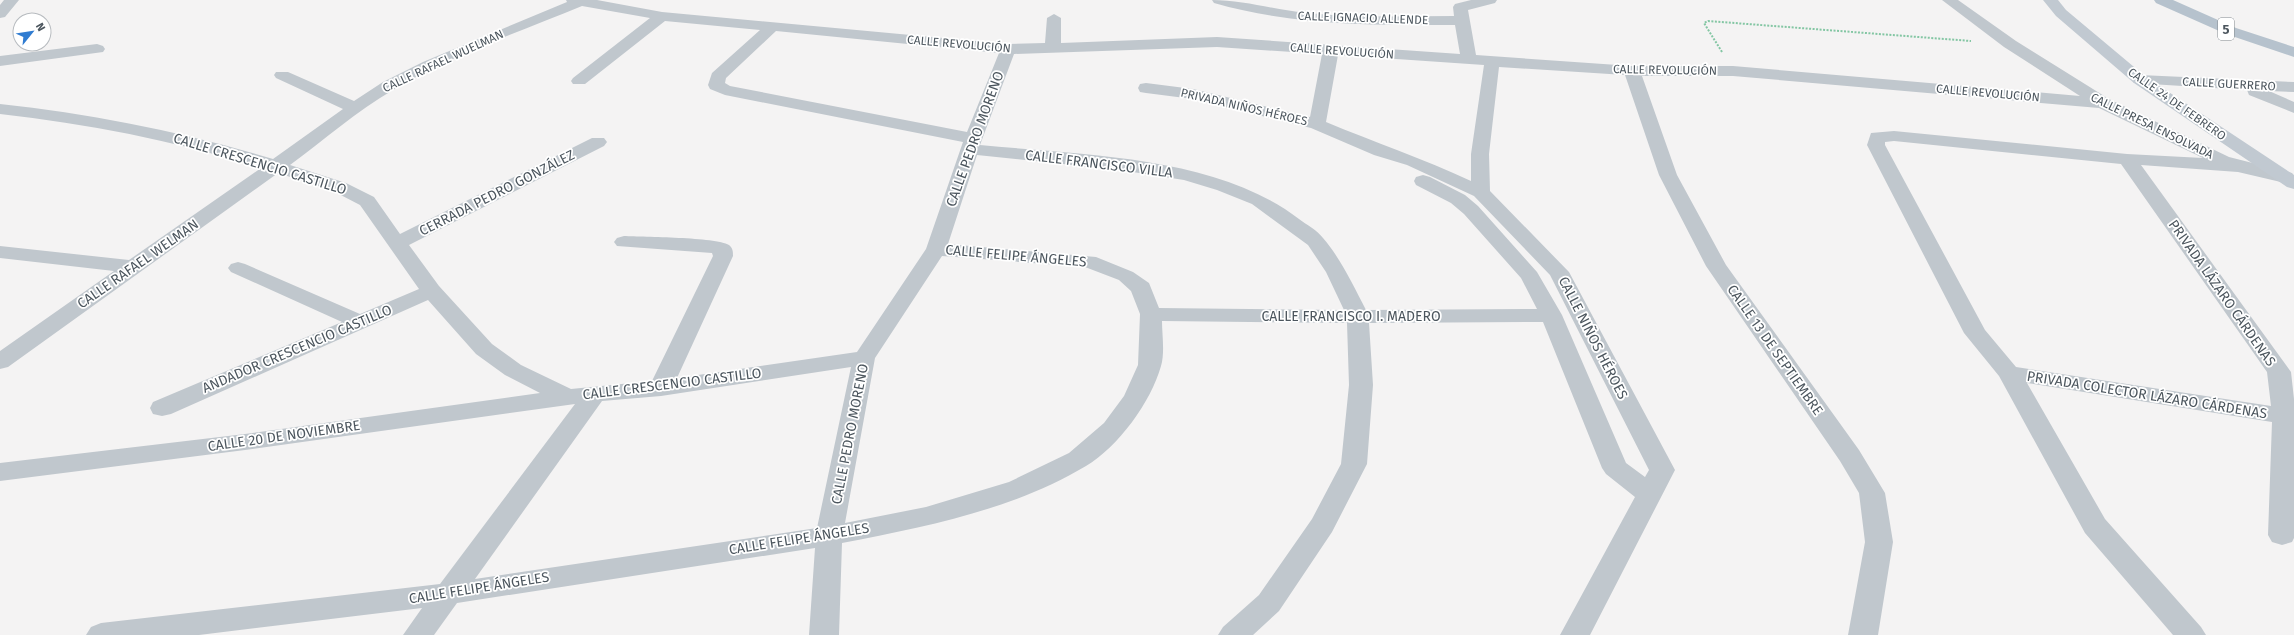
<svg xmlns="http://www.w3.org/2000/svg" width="2294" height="635" viewBox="0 0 2294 635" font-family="'Fira Sans',sans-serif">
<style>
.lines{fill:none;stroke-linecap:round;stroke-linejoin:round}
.path{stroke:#83c6a3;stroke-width:2;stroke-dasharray:2 1.5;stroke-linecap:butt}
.street{fill:#c0c7cd;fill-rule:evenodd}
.secondary{fill:#c1c9d1;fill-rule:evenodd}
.primary{fill:#b6c2cd;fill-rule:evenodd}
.labels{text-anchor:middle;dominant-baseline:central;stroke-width:3.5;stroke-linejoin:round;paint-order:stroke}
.far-street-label{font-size:12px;fill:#4c565e;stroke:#fff}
.shield{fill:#fff;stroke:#82898e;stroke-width:1}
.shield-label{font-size:13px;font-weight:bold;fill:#4c565e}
.street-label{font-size:14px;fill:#4c565e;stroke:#fff}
</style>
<rect width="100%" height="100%" fill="#f4f3f3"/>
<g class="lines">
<!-- path -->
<path class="path" d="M1722 52 1704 23 1708 21 1971 41"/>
<!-- street -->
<path class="street" d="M4 0H19L5 17 0 18V5Z
M566 0H597L662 12 1008 44 1045 43 1047 18 1054 14 1061 18V43L1217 37 1460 54 1455 25C1372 25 1295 26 1214 3L1212 0C1244 0 1275 10 1308 13 1356 18 1405 16 1454 16L1453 7 1455 4 1471 0H1497L1495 3 1468 10 1476 55 1632 66H1733L2080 96 2004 47 1942 0H1958L2016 41 2109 99 2229 157 2292 173 2294 176 2292 181 2285 183 2238 172 2141 165 2291 372 2294 399V538L2292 542 2282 545 2272 542 2268 535 2272 422 2027 383 2105 519 2201 627 2206 635H2173L2085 533 1999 376 1964 333 1867 145 1871 133 1894 131 2127 154 2203 158 2099 108 1733 76H1642L1677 175 1726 265 1859 450 1885 493 1893 542 1878 635H1848L1865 542 1859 493 1840 461 1706 266 1659 175 1625 75 1499 67 1489 154 1490 191 1569 272 1675 470 1590 635H1560L1635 497 1606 474 1602 468 1543 322 1369 323 1373 385 1367 464 1332 532 1279 611 1253 635H1218L1223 627 1259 595 1312 519 1341 464 1349 385 1347 323 1162 321C1162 334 1165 353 1161 366 1151 402 1118 447 1086 466 1012 510 925 527 842 543L839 635H809L815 548 457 603 434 635H403L422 608 199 635H86L91 627 101 623 440 584 575 404 245 450 0 481V463L245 434 540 393 505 375 476 354 428 300 171 414 162 416 153 414 150 408 153 402 342 322 231 272 228 268 231 264 238 262 245 264 360 314 419 289 360 205 333 191 278 173 8 367 0 369V351L114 271 0 258V246L129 260 261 168C176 141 89 124 0 114V104C92 114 184 132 273 159L343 109 276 78 274 75 276 72H288L354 101 383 82 423 62 567 2ZM582 6 650 18 573 78 571 81 573 84H585L665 21 760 30 712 73 708 85 710 89 725 95 963 142 926 249 857 352 677 378 733 256C733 252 733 248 729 245 715 237 644 237 624 236L617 238 614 242 617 246 712 253 713 256 652 381 571 389 521 365 492 344 439 286 409 245 604 146 607 142 604 138H592L400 234 374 197 346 183 290 165C324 140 357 111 393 90 452 55 519 32 582 6ZM776 31 999 53 967 132 730 86 725 83 726 78ZM1217 47 1322 54 1310 117 1193 89 1146 83 1140 84 1138 88 1140 92 1146 93 1193 99 1311 128 1374 155 1407 165 1474 196 1550 275 1649 470 1645 477 1626 463 1562 315 1537 272 1478 206 1465 195 1430 177 1423 175 1416 177 1414 181 1416 185 1451 203 1464 214 1521 278 1537 309 1366 310C1353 285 1341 259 1323 238 1317 230 1307 225 1299 219 1216 155 1081 155 980 145L1014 54ZM1338 55 1484 65 1471 154V181C1424 159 1374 142 1326 122ZM1894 141 2121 164 2267 372 2271 406 2016 367 1985 330 1885 145V142ZM977 155 1120 170 1184 180 1217 190 1252 204 1308 245 1326 272 1344 310 1159 308 1149 283 1133 272 1096 257 948 244ZM942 256 1085 267 1119 280 1131 291 1140 314 1138 365 1124 396 1104 423 1069 453 1009 482 926 507 845 523 875 358ZM851 367 817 528 475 579 602 401 661 396Z
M97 44 103 46 105 49 103 52 0 66V56Z
M2140 75 2294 82V92L2269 91 2294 102V113L2249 95 2247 90 2134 83 2132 80 2134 77Z"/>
<!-- secondary -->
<path class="secondary" d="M2043 0H2058L2066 10 2146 77 2294 175V189L2287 187 2134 83 2056 16Z"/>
<!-- primary -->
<path class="primary" d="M2154 0H2173L2236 28 2294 47V57L2226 34 2156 3Z"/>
</g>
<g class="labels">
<!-- far-street labels -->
<g class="far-street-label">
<text transform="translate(1363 18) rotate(2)">CALLE IGNACIO ALLENDE</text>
<text transform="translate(959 44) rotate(5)">CALLE REVOLUCIÓN</text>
<text transform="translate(1342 51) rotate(4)">CALLE REVOLUCIÓN</text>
<text transform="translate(443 61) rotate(-25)">CALLE RAFAEL WUELMAN</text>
<text transform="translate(1665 70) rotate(1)">CALLE REVOLUCIÓN</text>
<text transform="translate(2229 84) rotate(3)">CALLE GUERRERO</text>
<text transform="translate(1988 93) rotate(5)">CALLE REVOLUCIÓN</text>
<text transform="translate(2177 104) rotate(35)">CALLE 24 DE FEBRERO</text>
<text transform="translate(1244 107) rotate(13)">PRIVADA NIÑOS HÉROES</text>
<text transform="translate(2152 126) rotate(26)">CALLE PRESA ENSOLVADA</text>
</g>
<!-- shield labels -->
<rect class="shield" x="2218" y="18" width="16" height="22" rx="3"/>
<g class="shield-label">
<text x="2226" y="29">5</text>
</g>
<!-- street labels -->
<g class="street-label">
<text transform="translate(975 139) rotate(-70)">CALLE PEDRO MORENO</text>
<text transform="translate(260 164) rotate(17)">CALLE CRESCENCIO CASTILLO</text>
<text transform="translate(1099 164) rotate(7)">CALLE FRANCISCO VILLA</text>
<text transform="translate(497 193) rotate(-27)">CERRADA PEDRO GONZÁLEZ</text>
<text transform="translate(1016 256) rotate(5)">CALLE FELIPE ÁNGELES</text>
<text transform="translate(138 264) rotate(-35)">CALLE RAFAEL WELMAN</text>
<text transform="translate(2222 293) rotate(55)">PRIVADA LÁZARO CÁRDENAS</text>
<text x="1351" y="316">CALLE FRANCISCO I. MADERO</text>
<text transform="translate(1593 338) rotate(63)">CALLE NIÑOS HÉROES</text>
<text transform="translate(297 349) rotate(-23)">ANDADOR CRESCENCIO CASTILLO</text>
<text transform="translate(1775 350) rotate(55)">CALLE 13 DE SEPTIEMBRE</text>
<text transform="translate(672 384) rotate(-7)">CALLE CRESCENCIO CASTILLO</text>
<text transform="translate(2147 395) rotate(9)">PRIVADA COLECTOR LÁZARO CÁRDENAS</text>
<text transform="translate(850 434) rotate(-79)">CALLE PEDRO MORENO</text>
<text transform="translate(284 436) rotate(-8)">CALLE 20 DE NOVIEMBRE</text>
<text transform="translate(799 539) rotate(-9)">CALLE FELIPE ÁNGELES</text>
<text transform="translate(479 588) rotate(-9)">CALLE FELIPE ÁNGELES</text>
</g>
</g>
<!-- north arrow -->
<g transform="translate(32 32) rotate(60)"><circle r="19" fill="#ffffff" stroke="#b7bbbf"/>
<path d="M0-3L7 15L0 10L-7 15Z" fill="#307cd1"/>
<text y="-6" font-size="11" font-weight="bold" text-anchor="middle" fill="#4c565e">N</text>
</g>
</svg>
